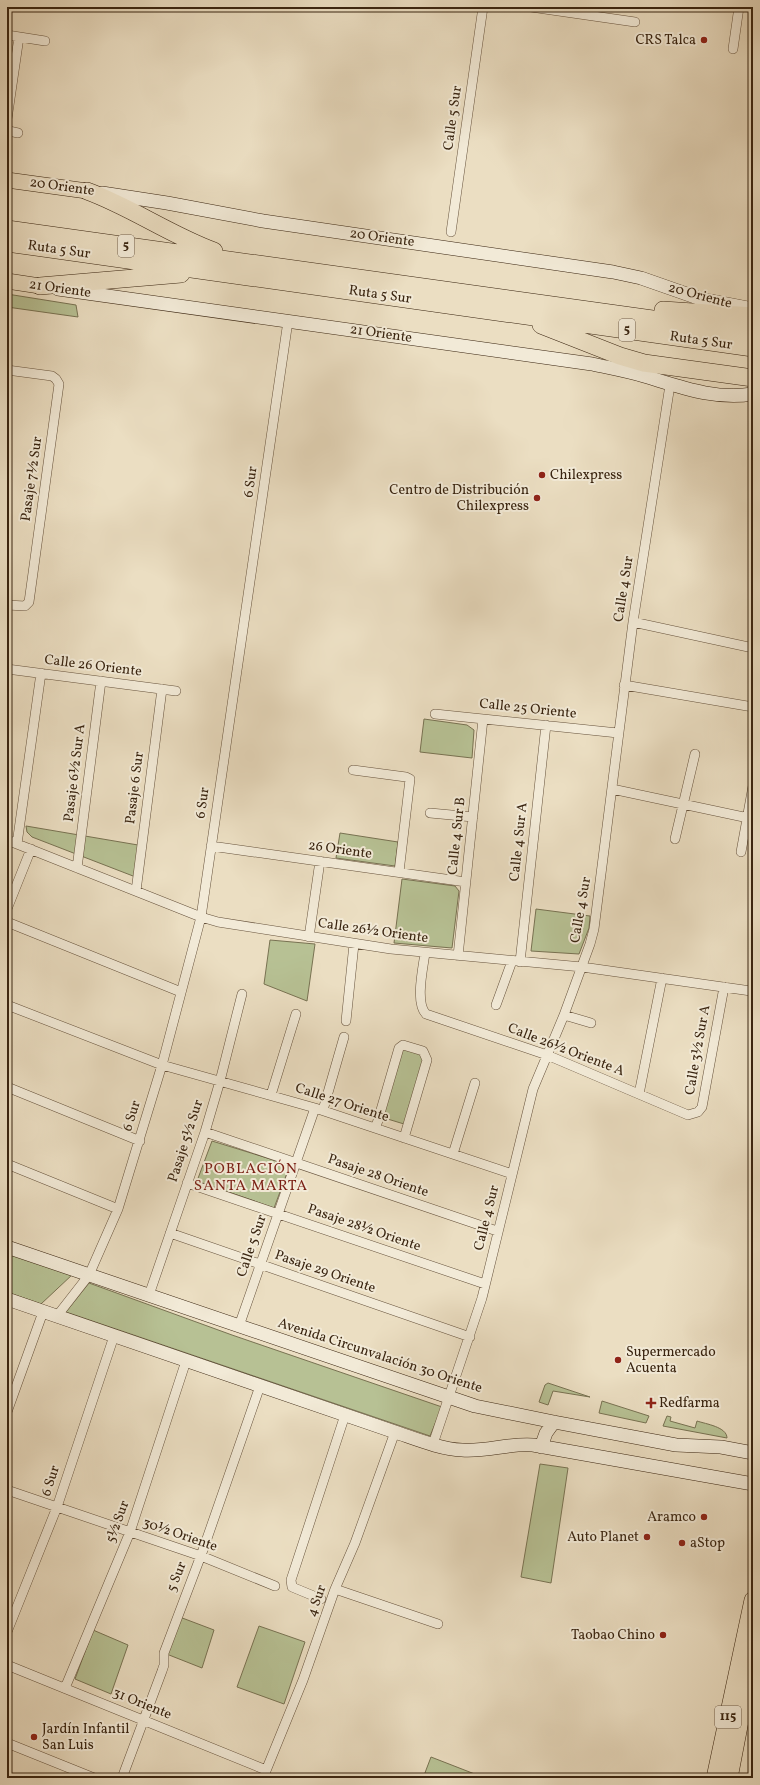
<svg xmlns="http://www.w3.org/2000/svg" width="760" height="1785" viewBox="0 0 760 1785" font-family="Vollkorn,serif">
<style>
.green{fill:#b7c194;stroke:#787252}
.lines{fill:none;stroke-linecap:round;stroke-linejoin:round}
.street-casing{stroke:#66523c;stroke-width:10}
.secondary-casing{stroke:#392410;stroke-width:14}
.primary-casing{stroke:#392410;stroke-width:16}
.highway-casing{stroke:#392410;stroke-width:18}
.street{stroke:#f2ead7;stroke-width:9}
.secondary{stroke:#f2ead7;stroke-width:13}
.primary{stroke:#ebdec2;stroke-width:15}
.highway{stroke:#ebdec2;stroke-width:17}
.poi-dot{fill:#8f2418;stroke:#f2ead7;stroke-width:1.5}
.labels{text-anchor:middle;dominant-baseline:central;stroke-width:4;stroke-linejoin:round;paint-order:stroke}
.shield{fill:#f2ead7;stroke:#705f4c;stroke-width:1}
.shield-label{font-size:13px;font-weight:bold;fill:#392410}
.poi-label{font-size:14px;fill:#392410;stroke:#f2ead7;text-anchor:end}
.street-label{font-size:14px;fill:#392410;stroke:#f2ead7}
.neighbourhood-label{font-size:15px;letter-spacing:1px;fill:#7a1f14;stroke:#f2ead7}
</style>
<rect width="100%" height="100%" fill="#ebdec2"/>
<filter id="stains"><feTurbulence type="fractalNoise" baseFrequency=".005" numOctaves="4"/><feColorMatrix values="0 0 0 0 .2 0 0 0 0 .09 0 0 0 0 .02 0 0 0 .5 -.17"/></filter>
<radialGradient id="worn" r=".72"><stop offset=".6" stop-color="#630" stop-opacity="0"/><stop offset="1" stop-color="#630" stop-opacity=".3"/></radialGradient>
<!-- green -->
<path class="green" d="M7 294 76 305 78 317 7 307Z
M424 719 467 725 474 730 472 758 420 752Z
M26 826 138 845 136 873 133 876 32 837 27 832Z
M340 833 398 842 395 866 336 858Z
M402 879 455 886 459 891 452 948 394 943Z
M536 909 590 916 589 928 579 954 531 951Z
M270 940 315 944 307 1001 264 984Z
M403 1045 426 1053 404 1124 381 1117Z
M212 1141 290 1165 274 1208 197 1181Z
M7 1252 73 1274 41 1304 7 1292Z
M89 1283 232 1335 442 1407 430 1436 66 1312Z
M548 1383 590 1397 553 1391 548 1405 539 1402 545 1385Z
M602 1401 649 1416 646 1423 599 1413Z
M667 1416 671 1417 670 1421 695 1428 697 1421C706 1424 727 1427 727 1438L663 1426Z
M540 1464 568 1468 551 1583 521 1577Z
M177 1616 214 1630 202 1668 164 1653Z
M259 1626 305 1642 284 1704 237 1687Z
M93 1630 128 1645 111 1694 75 1679Z
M431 1757 485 1778H423Z"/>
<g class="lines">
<defs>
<path id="street" d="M531 7 635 22
M7 35 45 41
M733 49 739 7
M7 119 19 37
M7 129 9 131 18 133
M451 232 483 7
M7 370 52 376 56 379 59 384 29 602 25 606 7 605
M633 622 753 648
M7 669 176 691
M624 685 753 707
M435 714 618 733
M353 770 406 777 410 779 399 872
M612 789 753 819
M430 813 473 817
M675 839 695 754
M7 840 201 917 218 922 391 949 582 967 751 991
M17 844 41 673
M211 846 466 882
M741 852 753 786
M77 868 101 681
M136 891 162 689
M7 909 31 849
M7 922 181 992
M309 937 320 861
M425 953C423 968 415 1003 426 1014L547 1055 688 1115 698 1112 702 1107 724 987
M458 956 483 719
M520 962 546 725
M7 1005 162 1065 315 1108 512 1174
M496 1005 512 961
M564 1015 591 1023
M346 1021 354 944
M7 1087 140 1141
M639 1094 662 978
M271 1095 296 1014
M323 1110 344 1037
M376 1127 399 1048 403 1045 423 1051 427 1060 404 1138
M205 1132 497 1231
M453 1154 475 1083
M7 1164 118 1209
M187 1183 485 1284
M170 1233 470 1337
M149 1295 205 1132 220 1081 242 994
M57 1316 89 1275 118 1209 162 1065 201 917 288 321
M239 1326 315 1108
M7 1412 43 1312
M433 1444 482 1298 533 1089 564 1015 590 944 594 929 633 622 670 385
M7 1490 201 1556 275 1586
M335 1589 438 1624
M321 1599 292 1587 291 1580 345 1415
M7 1632 57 1507 114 1336
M7 1665 266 1770
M65 1688 130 1532 186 1361
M7 1743 94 1778
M122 1778 162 1671 164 1665V1653L203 1550 260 1386
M263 1778 303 1680 335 1589 355 1543 395 1432"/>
<path id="secondary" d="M102 193 167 203 263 221 613 272 641 278 701 299 753 309
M58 289 592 364C610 368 627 371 644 376 681 387 714 400 753 394
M7 1247 475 1406 554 1422 676 1445 721 1447 753 1453
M7 1299 395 1432C416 1439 440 1449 462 1450 486 1452 509 1443 533 1445L753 1484
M541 1447 546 1433 554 1422"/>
<path id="primary" d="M7 180 87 191
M7 281 40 286"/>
<path id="highway" d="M87 191C131 207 170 235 214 251
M7 229 753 333
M7 243 753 348
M40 286 181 274
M663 310 753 316
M541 325 620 356 644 363 753 378
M715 1778 753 1600
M729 1778 745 1695 753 1665"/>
</defs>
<!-- street casing -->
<use href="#street" class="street-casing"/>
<!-- secondary casing -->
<use href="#secondary" class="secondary-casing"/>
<!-- primary casing -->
<use href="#primary" class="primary-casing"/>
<!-- highway casing -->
<use href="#highway" class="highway-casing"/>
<!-- street -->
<use href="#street" class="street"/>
<!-- secondary -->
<use href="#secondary" class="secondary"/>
<!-- primary -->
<use href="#primary" class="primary"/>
<!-- highway -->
<use href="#highway" class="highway"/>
</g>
<!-- markers -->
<g class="poi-dot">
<circle cx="704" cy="40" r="4"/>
<circle cx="542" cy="475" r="4"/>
<circle cx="537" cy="498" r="4"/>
<circle cx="618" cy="1360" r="4"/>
<path d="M649 1397h4v4h4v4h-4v4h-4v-4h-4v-4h4z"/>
<circle cx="704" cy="1517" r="4"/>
<circle cx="647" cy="1537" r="4"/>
<circle cx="682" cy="1543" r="4"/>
<circle cx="663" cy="1635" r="4"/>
<circle cx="34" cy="1737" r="4"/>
</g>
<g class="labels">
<!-- shield labels -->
<g class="shield">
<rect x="118" y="235" width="16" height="22" rx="3"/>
<rect x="619" y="319" width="16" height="22" rx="3"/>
<rect x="715" y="1706" width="26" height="22" rx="3"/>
</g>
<g class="shield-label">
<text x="126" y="246">5</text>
<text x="627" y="330">5</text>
<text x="728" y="1717">115</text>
</g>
<!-- poi labels -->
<g class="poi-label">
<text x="696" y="40">CRS Talca</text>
<text x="550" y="475" text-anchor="start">Chilexpress</text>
<text x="529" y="490">Centro de Distribución<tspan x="529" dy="16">Chilexpress</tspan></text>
<text x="626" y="1352" text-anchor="start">Supermercado<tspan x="626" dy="16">Acuenta</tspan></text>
<text x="659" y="1403" text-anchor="start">Redfarma</text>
<text x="696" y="1517">Aramco</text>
<text x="639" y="1537">Auto Planet</text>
<text x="690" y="1543" text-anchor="start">aStop</text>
<text x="655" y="1635">Taobao Chino</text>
<text x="42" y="1729" text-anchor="start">Jardín Infantil<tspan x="42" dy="16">San Luis</tspan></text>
</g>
<!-- street labels -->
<g class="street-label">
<text transform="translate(453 118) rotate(-82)">Calle 5 Sur</text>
<text transform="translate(62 187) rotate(8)">20 Oriente</text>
<text transform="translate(382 238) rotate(8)">20 Oriente</text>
<text transform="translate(59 250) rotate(8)">Ruta 5 Sur</text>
<text transform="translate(60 289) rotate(8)">21 Oriente</text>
<text transform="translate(380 295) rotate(8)">Ruta 5 Sur</text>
<text transform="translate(700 296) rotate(15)">20 Oriente</text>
<text transform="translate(381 334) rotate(8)">21 Oriente</text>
<text transform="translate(701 341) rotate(8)">Ruta 5 Sur</text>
<text transform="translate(32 479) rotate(-82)">Pasaje 7½ Sur</text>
<text transform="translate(251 482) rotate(-82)">6 Sur</text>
<text transform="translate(624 589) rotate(-81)">Calle 4 Sur</text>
<text transform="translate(93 666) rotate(7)">Calle 26 Oriente</text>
<text transform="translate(528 709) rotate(6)">Calle 25 Oriente</text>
<text transform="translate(75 773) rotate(-83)">Pasaje 6½ Sur A</text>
<text transform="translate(135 788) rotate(-83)">Pasaje 6 Sur</text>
<text transform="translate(203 803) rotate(-82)">6 Sur</text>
<text transform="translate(457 836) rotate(-84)">Calle 4 Sur B</text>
<text transform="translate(519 842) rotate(-84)">Calle 4 Sur A</text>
<text transform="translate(340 850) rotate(8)">26 Oriente</text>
<text transform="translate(581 910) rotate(-80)">Calle 4 Sur</text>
<text transform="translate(373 931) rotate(8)">Calle 26½ Oriente</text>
<text transform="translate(566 1050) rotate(21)">Calle 26½ Oriente A</text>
<text transform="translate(698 1050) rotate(-80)">Calle 3½ Sur A</text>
<text transform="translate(342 1103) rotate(18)">Calle 27 Oriente</text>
<text transform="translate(132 1116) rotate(-73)">6 Sur</text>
<text transform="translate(186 1141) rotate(-72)">Pasaje 5½ Sur</text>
<text transform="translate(378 1176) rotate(19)">Pasaje 28 Oriente</text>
<text transform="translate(487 1218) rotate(-76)">Calle 4 Sur</text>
<text transform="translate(364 1228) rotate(19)">Pasaje 28½ Oriente</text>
<text transform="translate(252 1246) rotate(-71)">Calle 5 Sur</text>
<text transform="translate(325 1272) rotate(19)">Pasaje 29 Oriente</text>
<text transform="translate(380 1356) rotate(18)">Avenida Circunvalación 30 Oriente</text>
<text transform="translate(51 1481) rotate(-72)">6 Sur</text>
<text transform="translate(118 1522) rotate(-70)">5½ Sur</text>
<text transform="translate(180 1535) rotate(19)">30½ Oriente</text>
<text transform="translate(177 1577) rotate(-68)">5 Sur</text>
<text transform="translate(317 1601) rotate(-70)">4 Sur</text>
<text transform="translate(142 1704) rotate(22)">31 Oriente</text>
</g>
<!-- neighbourhood labels -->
<g class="neighbourhood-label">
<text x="251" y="1169">POBLACIÓN<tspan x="251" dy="17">SANTA MARTA</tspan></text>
</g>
</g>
<!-- margin -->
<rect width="760" height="1785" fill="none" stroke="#ebdec2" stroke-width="24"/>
<rect x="8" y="8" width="744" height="1769" fill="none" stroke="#392410" stroke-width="2"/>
<rect x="12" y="12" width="736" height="1761" fill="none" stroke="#392410"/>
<rect width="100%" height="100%" filter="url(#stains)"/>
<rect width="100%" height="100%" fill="url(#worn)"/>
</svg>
